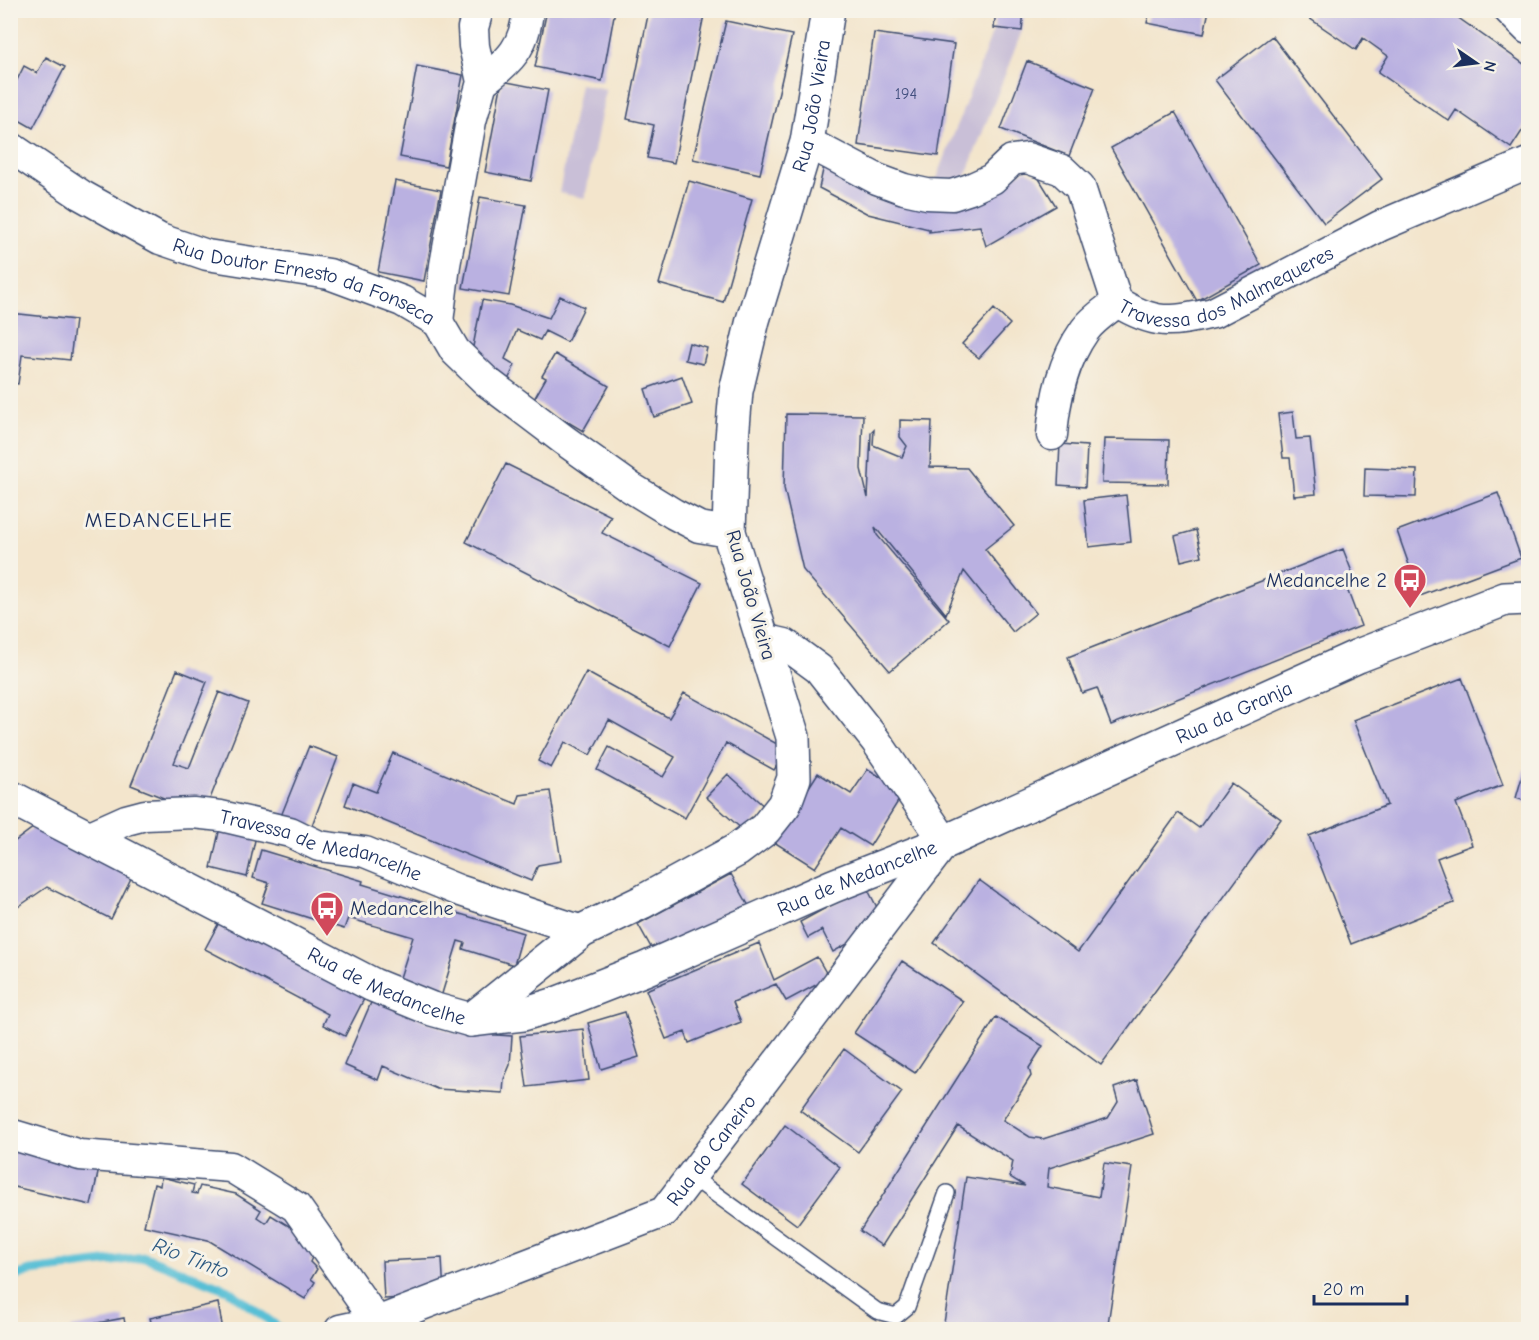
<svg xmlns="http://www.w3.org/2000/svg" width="1539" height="1340" viewBox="0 0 1539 1340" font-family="'Comic Neue',sans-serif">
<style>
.industrial{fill:#c9bfd7}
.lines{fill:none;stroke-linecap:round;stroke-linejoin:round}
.stream{stroke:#58bfd5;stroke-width:9}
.building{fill:#bab1e1}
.service-casing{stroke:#3b4a6e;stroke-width:18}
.minor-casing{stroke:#3b4a6e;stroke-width:33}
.tertiary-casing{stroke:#3b4a6e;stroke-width:36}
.service{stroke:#fff;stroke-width:15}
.minor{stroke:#fff;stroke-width:30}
.tertiary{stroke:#fff;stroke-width:33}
.labels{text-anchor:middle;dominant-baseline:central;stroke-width:6;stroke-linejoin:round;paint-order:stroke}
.number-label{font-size:16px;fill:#43507f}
.street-label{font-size:20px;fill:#1b2f5e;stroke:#f7f3e8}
.poi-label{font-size:20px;fill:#1b2f5e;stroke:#f7f3e8;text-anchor:end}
.neighbourhood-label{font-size:21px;letter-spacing:1.5px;fill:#1b2f5e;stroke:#f7f3e8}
.water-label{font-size:21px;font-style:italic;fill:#2d5a82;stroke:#f7f3e8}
</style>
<rect width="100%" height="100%" fill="#f7f3e8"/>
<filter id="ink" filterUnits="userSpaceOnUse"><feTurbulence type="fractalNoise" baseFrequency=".0167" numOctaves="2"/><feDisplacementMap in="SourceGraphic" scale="12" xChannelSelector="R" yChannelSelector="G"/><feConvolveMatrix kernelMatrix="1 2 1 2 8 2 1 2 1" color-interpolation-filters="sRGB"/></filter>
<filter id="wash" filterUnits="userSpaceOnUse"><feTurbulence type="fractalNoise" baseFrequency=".008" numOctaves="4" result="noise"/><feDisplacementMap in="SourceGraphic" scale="24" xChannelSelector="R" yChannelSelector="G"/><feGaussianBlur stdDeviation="1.35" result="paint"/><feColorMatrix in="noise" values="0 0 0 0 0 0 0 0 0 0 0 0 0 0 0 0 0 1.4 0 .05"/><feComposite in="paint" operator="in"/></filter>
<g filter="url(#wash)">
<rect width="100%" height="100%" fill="#f3e5cc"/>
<!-- industrial -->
<path class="industrial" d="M996 11H1024L1022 31 964 180 936 181 994 28 1006 29Z
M580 84 606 89 585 198 559 193Z"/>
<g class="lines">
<!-- stream -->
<path class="stream" d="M10 1278 30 1271 145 1257 228 1290 278 1327"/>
</g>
<g id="blocks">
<!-- building -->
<path class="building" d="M547 10H615L602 81 535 67Z
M649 10H705L674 163 647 158 654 125 627 119Z
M996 10H1024L1022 31 994 28Z
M1056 10H1083L1081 17Z
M1150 10H1209L1204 34 1147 23Z
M1314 10H1447L1528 67V122L1511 148 1456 110 1449 121 1378 72 1388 56 1363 38 1356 50 1309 18Z
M726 21 792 35 760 174 693 159Z
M874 33 954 44 938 156 858 145Z
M1272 36 1382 179 1324 223 1215 80Z
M46 57 65 67 33 128 10 115V77L17 80 24 66 37 73Z
M1027 61 1095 88 1069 156 1001 129Z
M417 66 463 75 446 166 400 157Z
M502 81 548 90 531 181 485 172Z
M1175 112 1261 265 1197 301 1111 148Z
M825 161 973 202 1026 170 1038 177 1056 206 986 246 980 226 929 232V229L868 214 819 188Z
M395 181 441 190 424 281 378 272Z
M689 181 752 199 723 302 659 284Z
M480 197 526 205 509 296 463 288Z
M560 296 584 307 567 342 545 331 540 340 517 330 505 359 515 365 508 380 471 357 482 300 510 305 549 318Z
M994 309 1010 324 979 358 962 344Z
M10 313 75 320 70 360 22 355 18 384 10 383Z
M689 343 707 348 703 364 685 360Z
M555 354 609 386 583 431 533 401 546 378 542 376Z
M682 376 692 404 654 417 645 389Z
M1293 412 1296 439 1310 438 1316 494 1294 496 1290 458H1283L1278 414Z
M786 414 863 415 861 469 868 498 871 433 874 430 873 445 902 457 907 446 900 437V420L932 421 930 467 967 468 1014 526 985 549 1036 613 1013 632 964 571 946 614 875 527 877 535 949 620 890 671 803 570 784 488Z
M1104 439 1169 440 1168 484 1102 483Z
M1060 444 1087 446 1085 487 1058 485Z
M506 464 611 516 602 533 702 583 670 646 466 542Z
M1365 468 1417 470 1416 497 1364 496Z
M1498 493 1521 558 1420 596 1397 531Z
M1126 495 1131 542 1089 547 1084 500Z
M1196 530 1202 556 1181 561 1175 536Z
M1343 549 1354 577 1344 581 1361 626 1111 725 1097 688 1082 693 1068 657Z
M177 670 207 682 174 763 189 768 219 692 248 703 204 814 131 785Z
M586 672 669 718 684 693 786 749 774 770 726 743 685 818 597 770 609 747 663 777 675 757 609 720 590 755 565 742 551 768 538 761Z
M1462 678 1503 785 1456 803 1472 845 1437 858 1454 903 1351 944 1309 836 1387 805 1353 720Z
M309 746 338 757 309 833 279 821Z
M393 753 517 804 520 795 550 791 561 861 538 865 531 881 345 805 353 783 376 792Z
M868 769 904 792 870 846 841 828 815 868 774 842 818 773 851 794Z
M1524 770 1528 771V802L1516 798Z
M728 774 766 808 745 832 706 797Z
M1231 783 1281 819 1101 1065 934 943 979 880 1078 952 1178 813 1199 828Z
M41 822 135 870 111 919 47 887 15 909 10 907V845Z
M221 823 257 831 247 877 211 868Z
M261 850 363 881 362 884 523 933 514 965 463 949 465 943 458 941 441 997 398 984 413 937 348 918 344 929 262 903 269 883 253 878Z
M731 874 750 908 657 958 638 924Z
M866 886 885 923 833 952 822 930 808 938 800 922Z
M222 917 367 993 345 1036 323 1025 328 1014 205 949Z
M759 943 774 980 817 957 829 978 786 1001 776 984 733 1002 741 1022 689 1043 685 1032 666 1039 646 990Z
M902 961 963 1001 915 1073 854 1033Z
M373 998 452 1032 512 1036 510 1065 504 1079 503 1093 437 1089 383 1066 378 1080 344 1065Z
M625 1012 639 1057 601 1069 588 1023Z
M996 1017 1043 1046 1029 1068 1031 1076 1003 1120 1030 1137 1043 1139 1108 1118 1118 1102 1114 1088 1137 1080 1154 1134 1049 1168 1047 1187 1099 1197 1104 1163 1132 1167 1107 1330H943L966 1177 1025 1186 1010 1177 1013 1161 958 1126 882 1246 860 1231Z
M583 1029 589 1080 527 1087 520 1036Z
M844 1049 902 1092 858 1152 800 1110Z
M785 1125 840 1167 797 1225 742 1184Z
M10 1143 100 1164 91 1205 10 1186Z
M161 1177 194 1185 192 1193 197 1194 200 1186 236 1194 261 1210 257 1217 266 1223 271 1215 297 1231 313 1255 310 1262 317 1269 311 1279 315 1282 305 1299 208 1240 144 1226 154 1184 160 1186Z
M442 1258 444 1296 384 1299 382 1261Z
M218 1303 223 1330H153L150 1318Z
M124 1318 126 1330H71V1328Z"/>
</g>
</g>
<g filter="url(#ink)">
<use href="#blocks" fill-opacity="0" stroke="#3b4a6e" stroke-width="1.5"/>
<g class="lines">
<defs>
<path id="service" d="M692 1177 877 1311 896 1316 907 1307 947 1193"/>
<g id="minor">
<path d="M1509 10 1528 29"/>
<path d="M482 82C510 61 525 47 528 10"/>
<path id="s1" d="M807 142 877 179 904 189 927 194 952 195 970 189 992 179 1012 160 1027 158 1062 170 1080 187 1117 302C1155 325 1170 323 1213 313L1380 226 1528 163"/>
<path id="s2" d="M10 147 81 195 160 239 207 255 329 274 402 301 438 322 455 351 486 381 564 440 630 487 674 514 699 527 729 532"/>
<path d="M438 322 445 265 471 121 482 82 474 46 473 28 478 10"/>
<path d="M1052 435C1055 397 1063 361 1085 330 1093 319 1107 310 1117 302"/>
<path id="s3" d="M88 837 126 820 145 815 193 813 221 816 290 832 319 846 365 852 458 890 582 931"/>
<path d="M10 1134 80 1155 231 1167 296 1207 377 1322"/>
<path id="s4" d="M340 1330 377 1322 664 1212 945 842 876 741 819 669 785 644 763 639"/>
</g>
<g id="tertiary">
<path id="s5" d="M10 797 373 985 432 1009 471 1020 523 1014 553 1005 645 969 833 886 945 842 1358 656 1505 599 1528 598"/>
<path id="s6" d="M471 1020 582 931 642 902 737 850 765 829 784 805 794 778 793 737 729 532 732 439 736 391 753 320 807 142 828 10"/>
</g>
</defs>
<!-- service casing -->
<use href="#service" class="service-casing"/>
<!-- minor casing -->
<use href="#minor" class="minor-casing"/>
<!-- tertiary casing -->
<use href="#tertiary" class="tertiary-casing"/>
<!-- service -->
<use href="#service" class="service"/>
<!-- minor -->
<use href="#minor" class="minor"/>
<!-- tertiary -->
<use href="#tertiary" class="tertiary"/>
</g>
</g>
<!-- icons -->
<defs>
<symbol id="bus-pin" viewBox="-11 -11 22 30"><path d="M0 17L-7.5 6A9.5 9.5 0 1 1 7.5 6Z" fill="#d1495b" stroke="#f7f3e8"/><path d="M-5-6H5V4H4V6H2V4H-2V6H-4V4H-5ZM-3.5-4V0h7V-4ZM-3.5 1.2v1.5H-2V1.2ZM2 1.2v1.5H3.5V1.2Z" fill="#fff"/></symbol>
</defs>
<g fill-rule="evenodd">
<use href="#bus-pin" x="1391" y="561" width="38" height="52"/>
<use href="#bus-pin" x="308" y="889" width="38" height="52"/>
</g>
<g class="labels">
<!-- number labels -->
<g class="number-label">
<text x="906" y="94">194</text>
</g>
<!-- street labels -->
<g class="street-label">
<text stroke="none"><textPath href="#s6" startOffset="1104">Rua João Vieira</textPath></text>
<text stroke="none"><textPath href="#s1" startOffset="544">Travessa dos Malmequeres</textPath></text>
<text stroke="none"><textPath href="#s2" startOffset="327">Rua Doutor Ernesto da Fonseca</textPath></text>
<text transform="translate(751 595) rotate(74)">Rua João Vieira</text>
<text stroke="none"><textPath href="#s5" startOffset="1338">Rua da Granja</textPath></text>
<text stroke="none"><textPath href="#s3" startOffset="242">Travessa de Medancelhe</textPath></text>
<text stroke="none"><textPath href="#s5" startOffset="926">Rua de Medancelhe</textPath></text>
<text stroke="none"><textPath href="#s5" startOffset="422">Rua de Medancelhe</textPath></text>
<text stroke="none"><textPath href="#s4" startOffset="423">Rua do Caneiro</textPath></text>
</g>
<!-- poi labels -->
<g class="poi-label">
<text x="1387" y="580">Medancelhe 2</text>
<text x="350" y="908" text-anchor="start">Medancelhe</text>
</g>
<!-- neighbourhood labels -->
<g class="neighbourhood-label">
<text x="159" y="520">MEDANCELHE</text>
</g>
<!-- water labels -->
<g class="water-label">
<text transform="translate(191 1258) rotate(21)">Rio Tinto</text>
</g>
</g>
<!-- margin -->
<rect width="1539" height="1340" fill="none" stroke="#f7f3e8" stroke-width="36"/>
<!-- north arrow -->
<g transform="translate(1476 63) rotate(104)" stroke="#f7f3e8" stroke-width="4.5" paint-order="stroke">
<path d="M0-4.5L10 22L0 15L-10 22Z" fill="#1b2f5e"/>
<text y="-9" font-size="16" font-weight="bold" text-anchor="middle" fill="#1b2f5e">N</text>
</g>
<!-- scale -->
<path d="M1314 1295v9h93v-9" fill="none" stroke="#1b2f5e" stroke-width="3"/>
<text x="1323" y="1295" font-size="18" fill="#1b2f5e" stroke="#f7f3e8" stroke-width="4.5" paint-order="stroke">20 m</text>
</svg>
